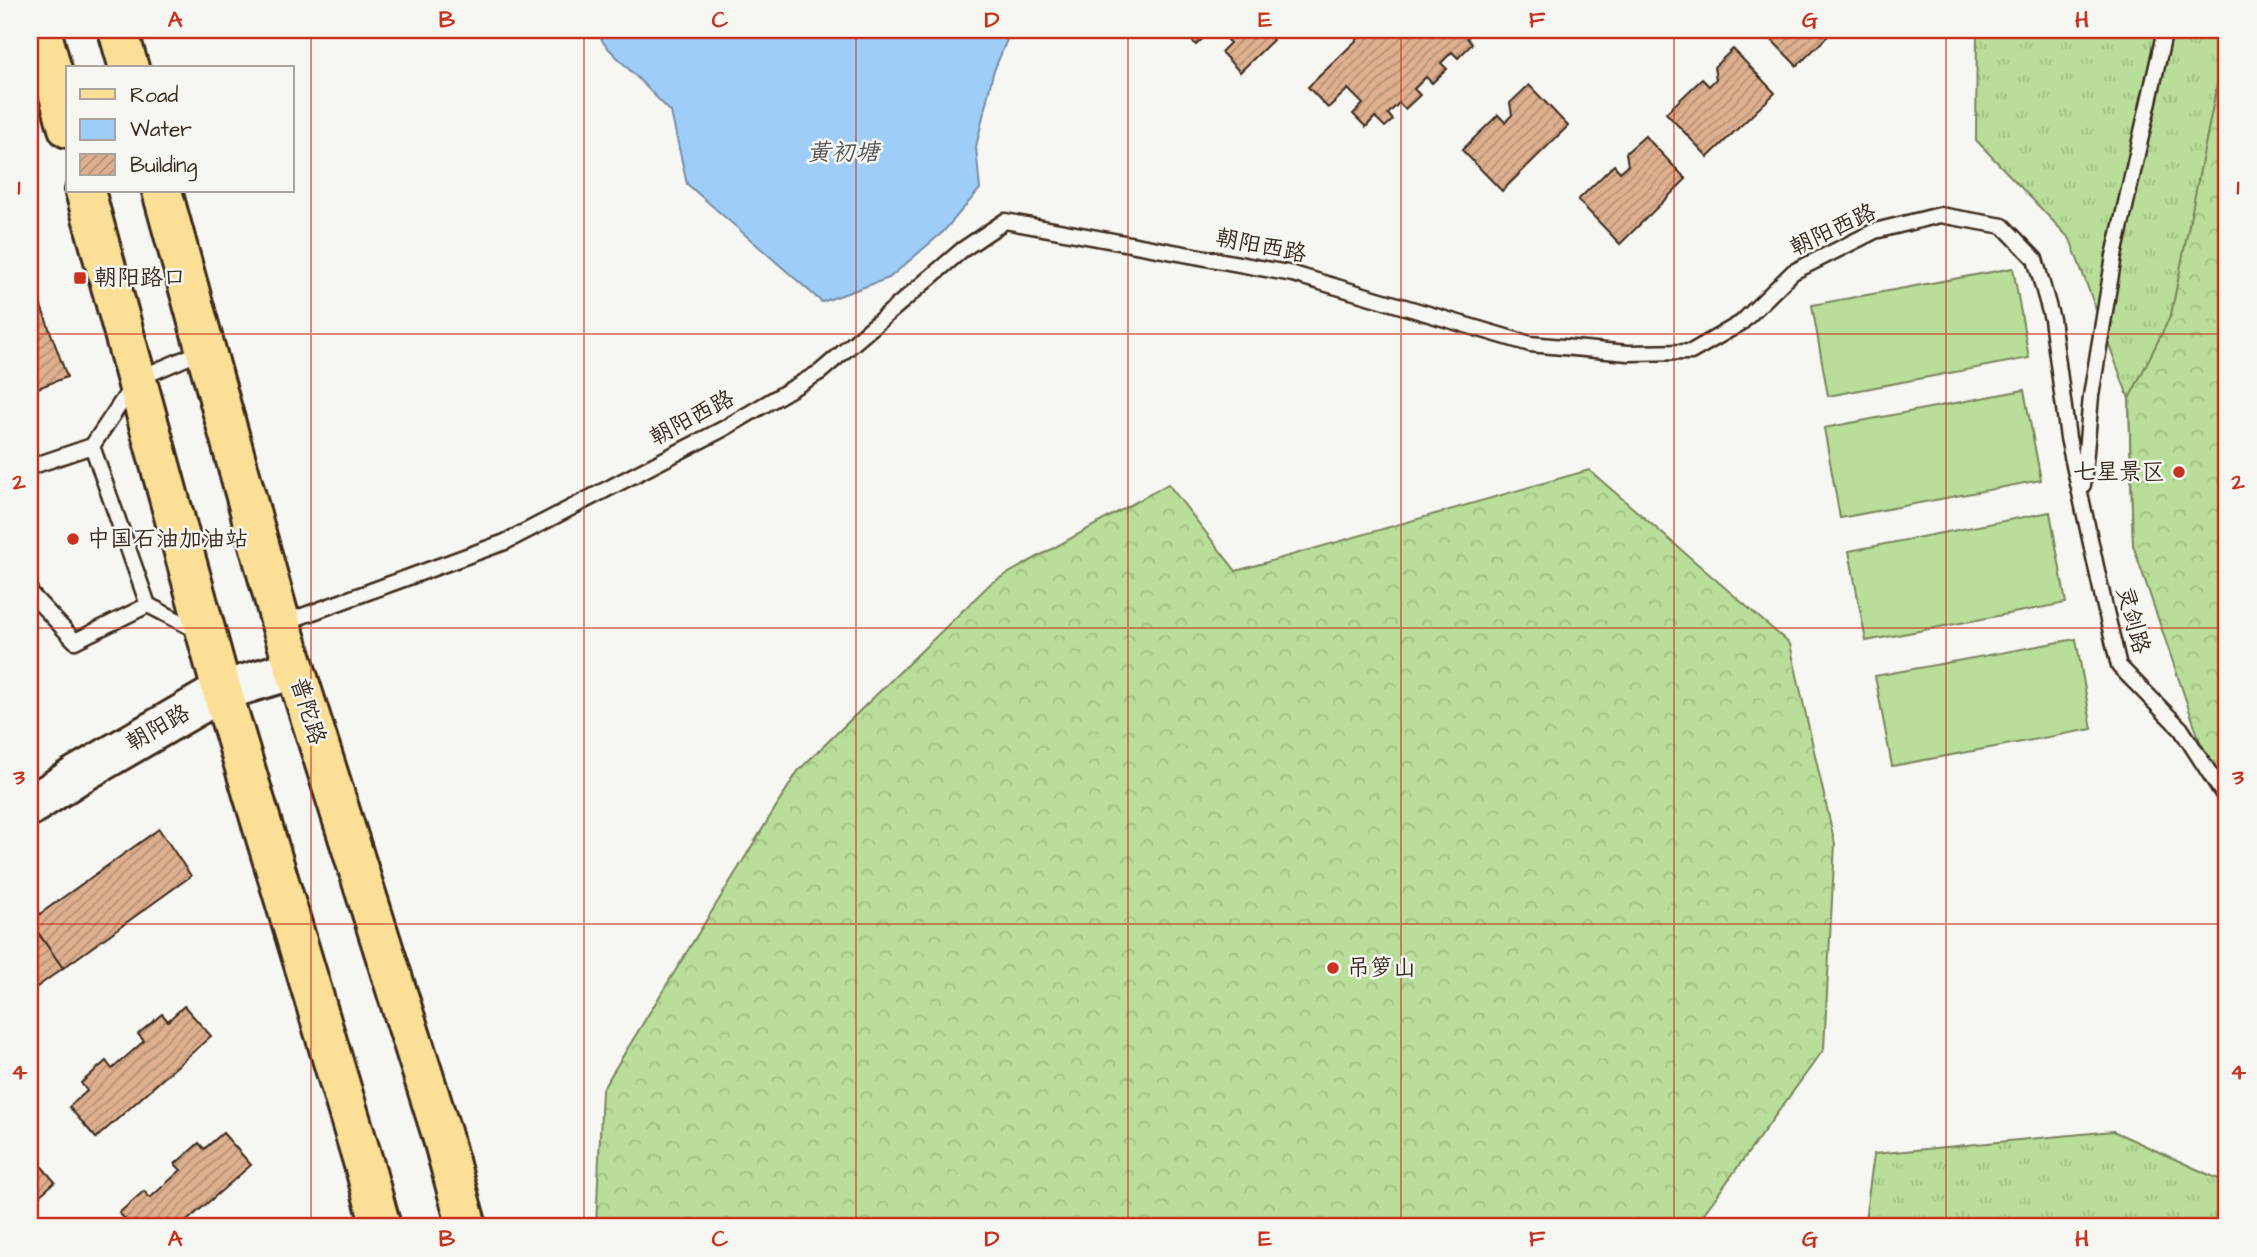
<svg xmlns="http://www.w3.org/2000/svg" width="2257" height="1257" viewBox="0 0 2257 1257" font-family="'Architects Daughter','LXGW WenKai TC',sans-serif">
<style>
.grass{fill:url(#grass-tufts);stroke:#7a845c;stroke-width:2}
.forest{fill:url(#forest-crowns);stroke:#7a845c;stroke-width:2}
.pitch{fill:#b8de99;stroke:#7a845c;stroke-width:2}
.water{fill:#9ecdfa;stroke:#768ca2;stroke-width:2}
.building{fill:url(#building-hatch);stroke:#3b2a1e;stroke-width:2}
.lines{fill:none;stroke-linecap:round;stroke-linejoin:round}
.lane-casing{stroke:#3b2a1e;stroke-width:19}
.secondary-casing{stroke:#3b2a1e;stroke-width:44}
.primary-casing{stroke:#3b2a1e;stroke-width:44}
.lane{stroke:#f6f6f2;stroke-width:14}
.secondary{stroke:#f6f6f2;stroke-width:38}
.primary{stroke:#fbdf96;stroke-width:38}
.grid{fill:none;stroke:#c8321e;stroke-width:2;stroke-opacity:0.55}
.poi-dot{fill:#c8321e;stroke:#f6f6f2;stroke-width:2.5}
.labels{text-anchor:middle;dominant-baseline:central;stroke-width:5;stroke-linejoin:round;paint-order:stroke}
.street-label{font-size:23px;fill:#3b2a1e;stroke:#f6f6f2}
.poi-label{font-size:23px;fill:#3b2a1e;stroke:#f6f6f2;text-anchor:start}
.water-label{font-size:24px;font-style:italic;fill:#545355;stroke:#f6f6f2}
.neatline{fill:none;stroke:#c8321e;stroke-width:2.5}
.grid-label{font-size:23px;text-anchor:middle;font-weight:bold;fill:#c8321e}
</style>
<defs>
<pattern id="grass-tufts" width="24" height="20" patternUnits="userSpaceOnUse" patternTransform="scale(1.75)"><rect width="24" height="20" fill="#b8de99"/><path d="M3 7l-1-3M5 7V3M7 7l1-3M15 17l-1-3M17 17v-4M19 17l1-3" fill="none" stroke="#9fbf83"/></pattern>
<pattern id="forest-crowns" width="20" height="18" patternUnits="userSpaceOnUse" patternTransform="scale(1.75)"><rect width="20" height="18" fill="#b8de99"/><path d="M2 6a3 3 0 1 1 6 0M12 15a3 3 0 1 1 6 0" fill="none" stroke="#9fbf83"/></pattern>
<pattern id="building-hatch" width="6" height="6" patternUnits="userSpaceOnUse" patternTransform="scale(1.75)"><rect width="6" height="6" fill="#deb08f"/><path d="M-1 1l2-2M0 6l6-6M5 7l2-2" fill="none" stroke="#b58f74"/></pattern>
</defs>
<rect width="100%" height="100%" fill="#f6f6f2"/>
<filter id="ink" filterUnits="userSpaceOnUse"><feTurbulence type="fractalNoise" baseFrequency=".0143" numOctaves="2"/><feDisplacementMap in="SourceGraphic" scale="14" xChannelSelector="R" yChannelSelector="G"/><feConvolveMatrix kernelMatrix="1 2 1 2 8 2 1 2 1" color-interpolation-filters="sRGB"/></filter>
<g filter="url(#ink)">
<!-- grass -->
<path class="grass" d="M1977 30H2227V783L2133 545 2129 399 2070 239 1976 140Z
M2113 1131 2227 1183V1227H1864L1874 1154Z"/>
<!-- forest -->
<path class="forest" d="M2227 45V783L2204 753 2133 545 2129 399 2171 315 2224 50Z
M1589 470 1790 644 1835 844 1824 1049 1694 1227H596L602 1090 798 771 991 583 1168 484 1236 571Z"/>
<!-- pitch -->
<path class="pitch" d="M2013 268 2029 358 1828 396 1812 305Z
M2024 390 2041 480 1840 518 1824 428Z
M2050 512 2066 603 1866 641 1849 551Z
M2076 639 2092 729 1892 766 1875 676Z"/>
<!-- water -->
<path class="water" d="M596 30H1011L993 73 976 147 980 189 943 232 889 278 822 302 687 184 671 112 605 45Z"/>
<!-- building -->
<path class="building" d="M1182 30H1212L1196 45Z
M1217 30H1276L1269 36 1273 40 1240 72 1221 52 1230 43Z
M1367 30H1473L1474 31 1467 38 1472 44 1458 58 1452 52 1441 63 1447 69 1432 83 1426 77 1414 89 1420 95 1405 109 1399 103 1388 114 1393 120 1385 127 1375 117 1366 127 1353 114 1363 104 1348 89 1328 108 1308 87Z
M1762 30H1834L1797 66Z
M1733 49 1775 93 1708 157 1666 113 1702 79 1709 86 1716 79 1714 67Z
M1529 85 1568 126 1502 191 1462 150 1498 115 1505 122 1512 115 1510 103Z
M1645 136 1686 179 1620 244 1578 200 1614 165 1620 172 1628 165 1626 153Z
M30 276 67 377 30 391Z
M159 829 191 876 63 968 30 921Z
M30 922 63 968 30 992Z
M184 1006 211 1036 96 1138 69 1107 87 1091 81 1083 106 1061 112 1069 144 1041 138 1034 162 1014 168 1021Z
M223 1133 251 1165 180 1227H116L125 1219 119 1213 144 1191 150 1198 181 1170 175 1164 199 1143 204 1149Z
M30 1153 55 1182 30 1204Z"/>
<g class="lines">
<defs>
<path id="lane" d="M30 467 92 446
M2083 485 2091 396 2114 256 2165 30
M30 590V593L75 641 148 605
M283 623 505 542 723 429 820 372 962 250 1005 221 1293 274 1530 344 1628 353 1691 352 1741 323 1793 272 1875 231 1940 215 2003 226 2035 259 2052 319 2068 438 2104 603 2119 666 2181 729 2227 800
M200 632 148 605 92 446 137 379 205 350"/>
<path id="secondary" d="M30 806 76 776 222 691 295 669"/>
<path id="primary" d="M41 30 68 128
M118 30 129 68
M85 191 222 691 365 1168 381 1227
M162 191 281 624 441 1132 467 1227"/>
</defs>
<!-- lane casing -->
<use href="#lane" class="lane-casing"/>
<!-- secondary casing -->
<use href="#secondary" class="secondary-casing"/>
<!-- primary casing -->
<use href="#primary" class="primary-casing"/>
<!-- lane -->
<use href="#lane" class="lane"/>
<!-- secondary -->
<use href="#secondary" class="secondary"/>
<!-- primary -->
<use href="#primary" class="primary"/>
</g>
</g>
<!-- grid -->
<path class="grid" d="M311 30V1227M584 30V1227M856 30V1227M1128 30V1227M1401 30V1227M1674 30V1227M1946 30V1227M30 334H2227M30 628H2227M30 924H2227"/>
<!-- markers -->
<g class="poi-dot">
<rect x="73" y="271" width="14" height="14" rx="3.5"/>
<circle cx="2179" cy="472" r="7"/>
<circle cx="73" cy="539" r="7"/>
<circle cx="1333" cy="968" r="7"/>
</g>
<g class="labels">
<!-- street labels -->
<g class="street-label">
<text transform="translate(1833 230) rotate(-25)">朝阳西路</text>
<text transform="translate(1261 246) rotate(11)">朝阳西路</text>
<text transform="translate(692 418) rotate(-28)">朝阳西路</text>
<text transform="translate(2133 620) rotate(75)">灵剑路</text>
<text transform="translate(308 711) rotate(73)">普陀路</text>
<text transform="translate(158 728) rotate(-30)">朝阳路</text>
</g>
<!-- poi labels -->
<g class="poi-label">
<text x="94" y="278">朝阳路口</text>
<text x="2165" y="472" text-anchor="end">七星景区</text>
<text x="87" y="539">中国石油加油站</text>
<text x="1347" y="968">吊箩山</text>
</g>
<!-- water labels -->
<g class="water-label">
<text x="843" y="153">黄初塘</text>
</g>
</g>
<!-- margin -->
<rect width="2257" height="1257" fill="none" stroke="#f6f6f2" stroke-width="77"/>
<!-- legend -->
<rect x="66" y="66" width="228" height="126" fill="#f6f6f2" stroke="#aba49d" stroke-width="2"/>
<rect x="80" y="89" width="35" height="10" fill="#fbdf96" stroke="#aba49d" stroke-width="2"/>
<text x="130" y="102" font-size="21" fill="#3b2a1e">Road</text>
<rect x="80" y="119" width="35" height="21" fill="#9ecdfa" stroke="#aba49d" stroke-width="2"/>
<text x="130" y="136" font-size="21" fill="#3b2a1e">Water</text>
<rect x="80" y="154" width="35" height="21" fill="url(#building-hatch)" stroke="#aba49d" stroke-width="2"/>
<text x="130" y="172" font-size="21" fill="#3b2a1e">Building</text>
<rect x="38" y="38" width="2180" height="1180" class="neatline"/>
<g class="grid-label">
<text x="175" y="27">A</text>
<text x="447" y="27">B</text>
<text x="720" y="27">C</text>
<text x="992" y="27">D</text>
<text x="1265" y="27">E</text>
<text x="1537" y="27">F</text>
<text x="1810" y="27">G</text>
<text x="2082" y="27">H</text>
<text x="19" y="194">1</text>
<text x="2238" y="194">1</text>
<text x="19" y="489">2</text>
<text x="2238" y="489">2</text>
<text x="19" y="784">3</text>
<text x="2238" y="784">3</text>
<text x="19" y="1079">4</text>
<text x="2238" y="1079">4</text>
<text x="175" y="1246">A</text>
<text x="447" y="1246">B</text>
<text x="720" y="1246">C</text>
<text x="992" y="1246">D</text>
<text x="1265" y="1246">E</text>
<text x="1537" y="1246">F</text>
<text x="1810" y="1246">G</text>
<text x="2082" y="1246">H</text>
</g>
</svg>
